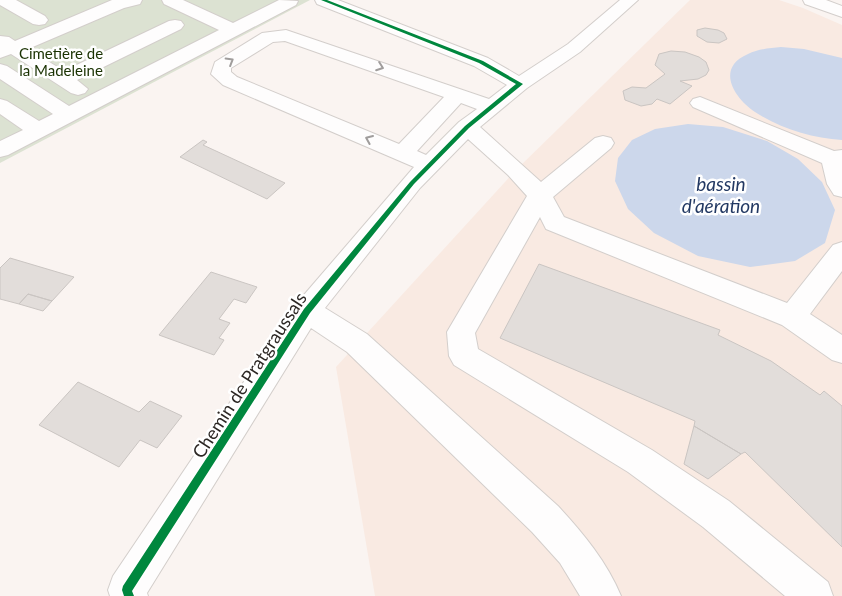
<svg xmlns="http://www.w3.org/2000/svg" width="842" height="596" viewBox="0 0 842 596" font-family="Lato,sans-serif">
<style>
.built{fill:#f9eae2}
.green{fill:#dce2d2}
.water{fill:#ccd7eb}
.building{fill:#e2ddda;stroke:#cac5c2}
.lines{fill:none;stroke-linecap:round;stroke-linejoin:round}
.minor-casing{stroke:#d3cecb;stroke-width:2}
.minor{fill:#fefdfd;fill-rule:evenodd}
.cycleway-casing{stroke:#fff;stroke-width:3}
.cycleway{fill:#00873e;fill-rule:evenodd}
.oneway{stroke:#a09d9c}
.labels{text-anchor:middle;dominant-baseline:central;stroke-width:5;stroke-linejoin:round;paint-order:stroke}
.far-park-label{font-size:15px;fill:#1a3202;stroke:#fff}
.street-label{font-size:18px;fill:#2d2825;stroke:#fff}
.water-label{font-size:19px;font-style:italic;fill:#233963;stroke:#fff}
</style>
<rect width="100%" height="100%" fill="#faf4f1"/>
<!-- built -->
<path class="built" d="M690 0H779L803 8 842 25V596H375L336 367 516 170Z"/>
<!-- green -->
<path class="green" d="M0 0H310L0 163Z"/>
<!-- water -->
<path class="water" d="M781 47 804 49 842 58V140C812 138 781 129 755 112 734 98 715 68 748 54 758 49 770 48 781 47Z
M688 124 723 127 767 141 798 159 822 182 835 210 825 243 795 261 750 267 698 256 654 233 628 209 615 181 618 158 632 140 655 129Z"/>
<!-- building -->
<path class="building" d="M705 28 718 30 724 33 727 39 719 43 707 42 697 36V30Z
M671 51 685 52 699 57 706 62 709 70 706 75 698 79 680 81 692 86 670 104 657 99 652 104 641 106 625 100 623 91 632 87 646 88 665 74 655 65 659 54Z
M203 140 207 142 203 145 285 183 267 199 180 157Z
M10 258 74 277 52 301 28 294 19 304 0 299V268Z
M539 264 720 330 718 335 771 361 820 395 824 391 842 406V547L745 452 741 454 694 426 695 421 500 338Z
M211 272 257 287 246 303 234 299 219 319 230 323 219 338 224 340 214 355 159 335Z
M28 294 52 301 43 311 19 304Z
M78 382 139 412 150 401 182 416 157 448 140 440 119 467 39 425Z
M694 426 741 454 708 479 684 464Z"/>
<g class="lines">
<defs>
<path id="minor" d="M0 0H16L45 16 48 20 45 24 39 25 33 24 0 5Z
M112 0H142L140 4 124 8 28 49 64 71 169 21 175 20 181 21 184 25 181 29 77 80 88 89 85 93 78 95 71 93 11 54 0 58V36L9 37 15 41Z
M162 0H183L233 23 279 0 298 1 296 5 8 155 0 157V141L23 130 0 114V99L7 101 39 121 53 114 0 79V64L7 66 69 106 219 30 164 4Z
M315 0H338L488 58 519 76 568 44 620 0H638L580 52 527 88 480 127 541 182 595 138 603 136 611 138 614 143 611 148 553 197 564 217 787 303 833 245 842 242V271L810 314 842 335V363L832 360 782 325 546 229 540 217 475 333 478 349 652 450 729 501 828 582 833 596H785L703 527 628 472 454 365 449 356 447 332 527 196 508 175 468 139 420 188 325 308 367 334 558 506C583 533 607 562 621 596H580L560 563 532 532 347 352 311 328 147 593 148 596H110L108 590 113 576 297 303 414 167 223 85 211 74 215 62 262 33 286 30 489 99 507 85 474 66 317 4ZM285 41 444 97 399 144 237 77 231 72V68L273 42ZM461 103 477 109 459 122 426 155 417 151Z
M803 0H826L842 6V17L805 4Z
M700 97 834 151 842 150V197L834 195 827 184 822 163 693 107 690 103 693 99Z"/>
</defs>
<!-- minor casing -->
<use href="#minor" class="minor-casing"/>
<!-- minor -->
<use href="#minor" class="minor"/>
<defs>
<path id="cycleway" d="M321 0H327L483 61 523 84 469 128 414 184 310 313 132 591 134 596H124L122 590 123 586 304 309 410 182 465 126 516 84 479 63Z"/>
</defs>
<!-- cycleway casing -->
<use href="#cycleway" class="cycleway-casing"/>
<!-- cycleway -->
<use href="#cycleway" class="cycleway"/>
</g>
<!-- one-way arrows -->
<defs><path id="oneway-chevron" d="M-2-3.5L2.5 0L-2 3.5" fill="none" stroke-width="1.6" stroke-linecap="round" stroke-linejoin="round" transform="scale(1.25)"/></defs>
<g class="oneway">
<use href="#oneway-chevron" transform="translate(230 61) rotate(-31)"/>
<use href="#oneway-chevron" transform="translate(380 67) rotate(20)"/>
<use href="#oneway-chevron" transform="translate(369 139) rotate(-157)"/>
</g>
<g class="labels">
<!-- far-park labels -->
<g class="far-park-label">
<text x="61" y="53">Cimetière de<tspan x="61" dy="17">la Madeleine</tspan></text>
</g>
<!-- street labels -->
<g class="street-label">
<text transform="translate(249 375) rotate(-57)">Chemin de Pratgraussals</text>
</g>
<!-- water labels -->
<g class="water-label">
<text x="721" y="183">bassin<tspan x="721" dy="22">d'aération</tspan></text>
</g>
</g>
</svg>
